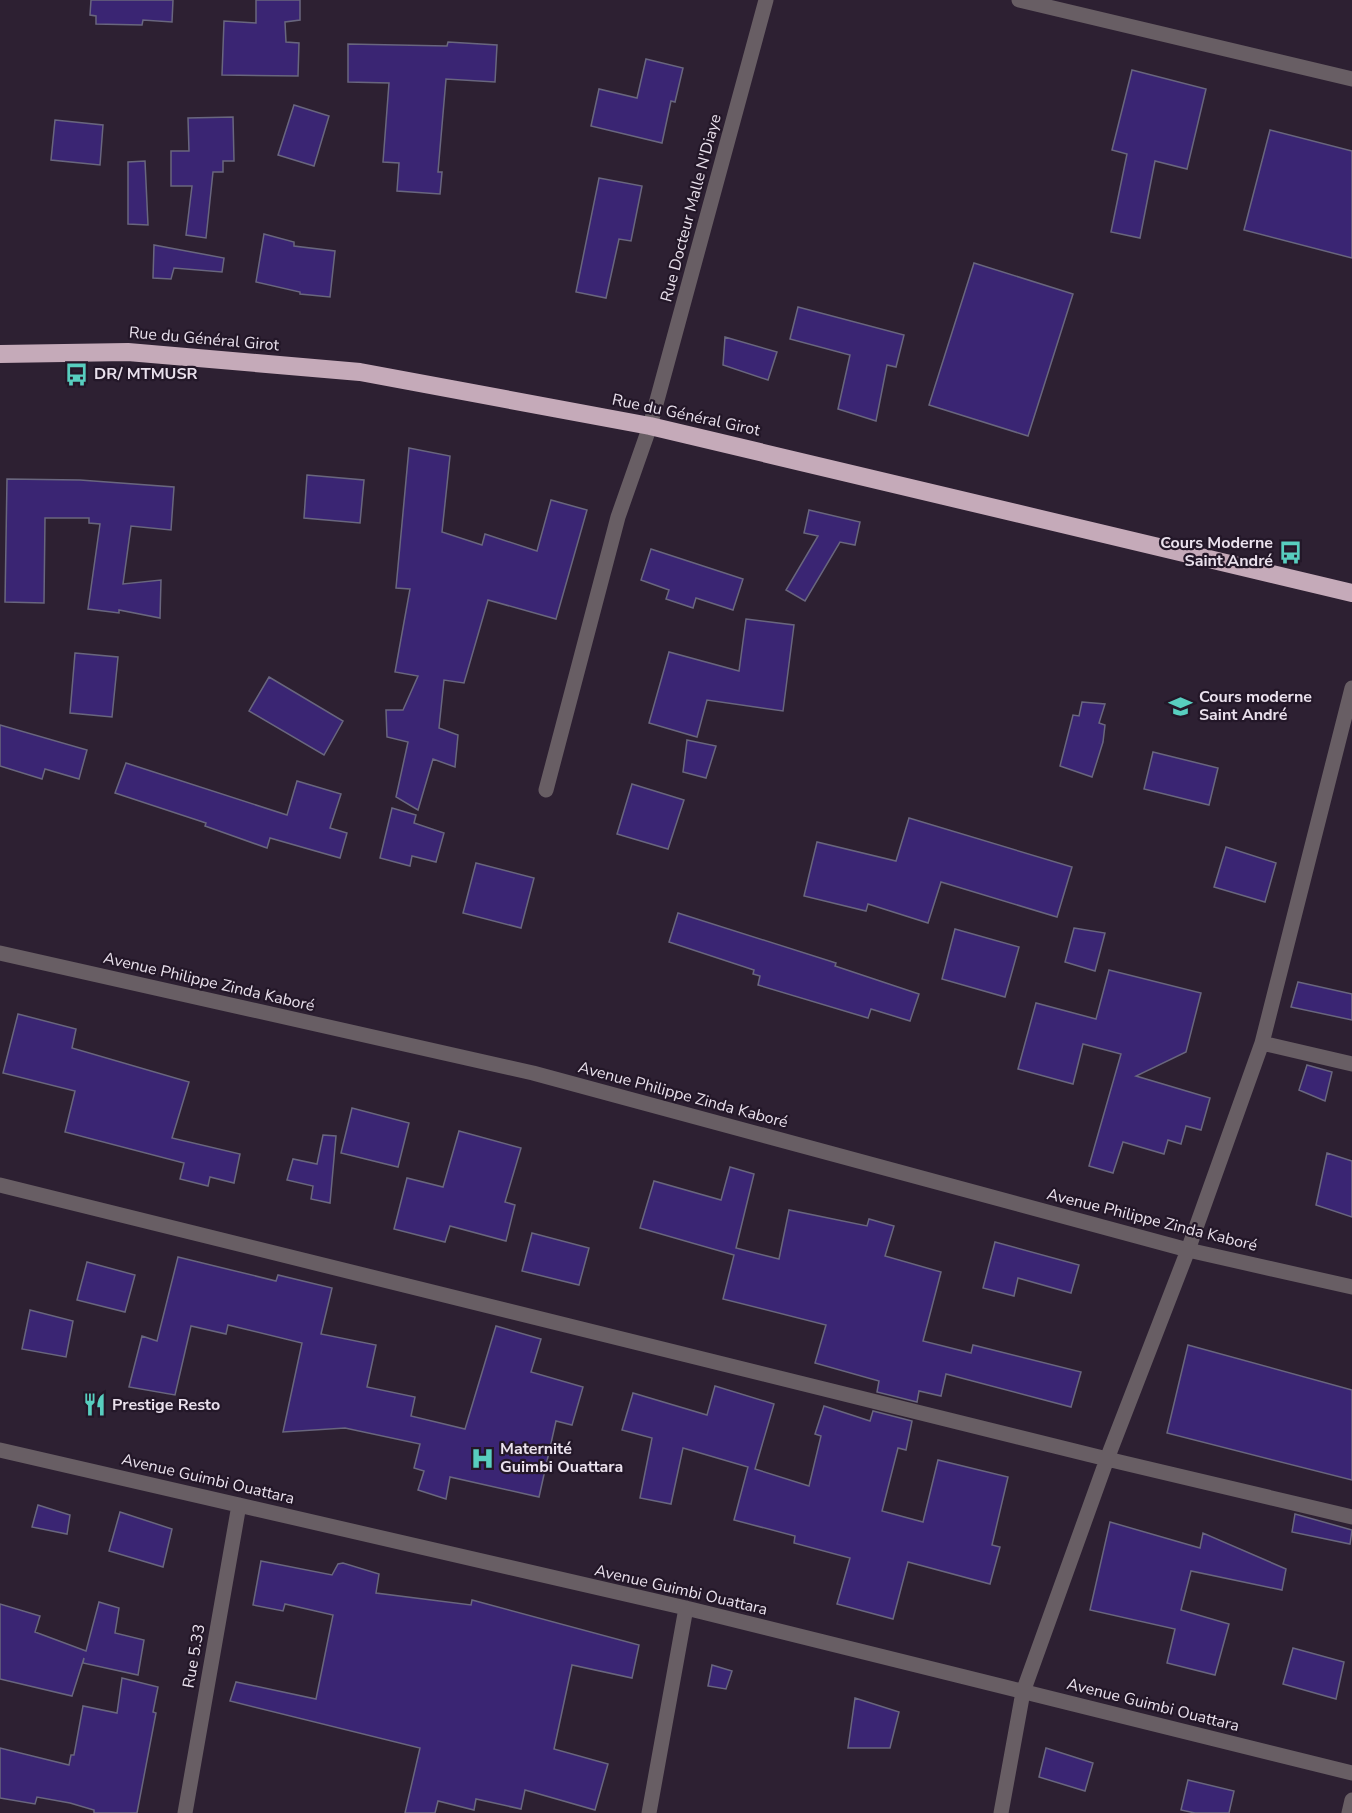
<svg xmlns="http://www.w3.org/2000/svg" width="1352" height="1813" viewBox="0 0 1352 1813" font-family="'Nunito Sans',sans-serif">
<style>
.building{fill:#3a2573;stroke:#69667e;stroke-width:1.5}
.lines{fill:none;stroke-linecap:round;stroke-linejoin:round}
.street{stroke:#685e64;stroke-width:15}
.highway{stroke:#c5aab9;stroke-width:18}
.labels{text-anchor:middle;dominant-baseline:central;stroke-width:4.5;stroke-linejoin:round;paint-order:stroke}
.street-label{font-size:16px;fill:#eae1ed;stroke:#231728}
.poi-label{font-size:16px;font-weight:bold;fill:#eae1ed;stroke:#231728;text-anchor:start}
</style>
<rect width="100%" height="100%" fill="#2d2032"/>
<!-- building -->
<path class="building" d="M91 0H173L172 22 143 20 142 25 96 24V16L90 15Z
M256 0H300V20L285 22 286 42 299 43 298 76 222 75 224 21 256 23Z
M448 42 497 45 495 82 446 79 438 172H442L440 194 397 191 399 163 383 162 389 83 348 82V44L447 46Z
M646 59 683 68 675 102 671 101 662 143 591 126 599 89 637 98Z
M1132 70 1206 89 1187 169 1155 161 1140 238 1111 232 1127 154 1112 150Z
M294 105 329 116 314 166 278 155Z
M233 117 234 161H223V172H213L206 238 186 235 192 186H171V151H189L188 118Z
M55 120 103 125 100 165 51 160Z
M1270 130 1352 151V258L1244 230Z
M145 161 148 225 128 224V162Z
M599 178 642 186 631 241 619 239 606 298 576 292Z
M264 234 294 242V246L335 251 330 297 300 294V292L256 282Z
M154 245 224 258 222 272 174 268 171 279 153 278Z
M974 263 1073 294 1028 436 929 405Z
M798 307 904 335 896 367 887 365 876 421 838 409 850 355 790 339Z
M725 337 777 352 768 380 723 365Z
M409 448 450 456 442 532 482 545 485 534 537 551 551 500 587 510 556 619 488 600 464 683 444 680 439 728 458 735 455 767 433 759 418 810 396 797 408 742 387 737 386 710H403L418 676 395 672 410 589 396 588Z
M307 475 364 480 360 523 304 518Z
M7 479 80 480 174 487 171 530 131 526 123 584 161 580 160 618 119 610V613L88 609 100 524 89 523V518H45L44 603 5 602Z
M809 510 860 522 855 545 840 542 805 601 786 590 818 536 804 533Z
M651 549 743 579 733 610 696 598 693 608 666 599 669 590 641 580Z
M746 619 794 625 783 711 707 700 697 737 649 723 669 652 739 671Z
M75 653 118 657 112 717 70 713Z
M269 677 343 721 324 755 249 711Z
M1082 702 1105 704 1099 723 1105 725 1103 742 1092 777 1060 766 1073 715 1079 716Z
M0 725 87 750 79 779 45 769 42 779 0 766Z
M687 740 716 746 706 778 683 772Z
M1153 752 1218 768 1209 805 1144 789Z
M126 763 287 815 297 781 341 794 330 828 347 833 340 858 270 838 267 848 205 826 206 823 115 793Z
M632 784 684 800 668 849 617 834Z
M392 808 416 815 414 823 444 833 436 862 412 856 410 866 380 858Z
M909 818 1072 867 1057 917 941 882 928 923 868 904 866 911 804 896 817 842 896 861Z
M1226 847 1276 863 1265 902 1214 887Z
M476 863 534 878 521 928 463 913Z
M678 913 836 963 835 966 919 994 910 1021 871 1009 868 1018 758 985 760 976 753 974 754 970 669 942Z
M1074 928 1105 933 1095 971 1065 962Z
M955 929 1019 947 1005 997 942 979Z
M1109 970 1201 993 1186 1052 1136 1076 1210 1098 1201 1130 1186 1126 1181 1144 1168 1140 1164 1154 1123 1142 1113 1173 1089 1166 1121 1054 1083 1044 1073 1084 1018 1069 1036 1003 1096 1019Z
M1298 982 1352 994V1020L1291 1007Z
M18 1014 76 1029 72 1048 189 1082 172 1138 240 1154 234 1183 210 1177 208 1186 180 1179 184 1163 65 1132 75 1091 3 1073Z
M1307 1065 1332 1072 1325 1101 1299 1090Z
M352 1108 409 1123 398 1167 341 1153Z
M459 1131 521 1148 505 1202 515 1205 506 1241 450 1226 445 1242 394 1229 407 1178 443 1187Z
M323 1135 336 1136 330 1203 311 1199 313 1186 287 1180 293 1159 317 1164Z
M1327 1153 1352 1161V1217L1316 1205Z
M730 1167 754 1174 736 1248 779 1259 789 1210 867 1226 869 1219 894 1226 885 1256 941 1272 923 1341 971 1353 973 1345 1081 1372 1071 1407 946 1374 941 1396 919 1391 917 1402 877 1392 879 1381 815 1363 826 1325 723 1299 734 1255 640 1228 654 1181 721 1200Z
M532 1233 589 1248 579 1285 522 1271Z
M995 1242 1079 1265 1071 1293 1018 1278 1014 1296 983 1288Z
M178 1257 276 1281 278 1275 332 1288 321 1334 376 1345 367 1387 415 1397 411 1416 465 1429 496 1326 541 1339 531 1372 583 1387 572 1425 556 1421 539 1497 450 1477 446 1499 418 1490 424 1471 414 1468 420 1444 345 1428 283 1432 302 1343 228 1325 226 1334 191 1326 175 1395 129 1387 142 1336 157 1341Z
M87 1262 135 1275 125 1312 77 1300Z
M30 1310 73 1321 66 1357 22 1349Z
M1188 1345 1352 1390V1480L1167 1433Z
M715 1386 774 1404 755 1469 809 1486 821 1436 815 1434 824 1406 870 1421 873 1411 912 1421 906 1450 898 1448 882 1511 923 1522 938 1460 1008 1477 992 1545 1000 1547 990 1584 908 1562 893 1619 837 1604 850 1558 794 1543 795 1536 734 1520 748 1467 683 1448 671 1504 640 1498 652 1438 622 1430 633 1393 707 1415Z
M38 1505 70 1515 67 1534 32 1527Z
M120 1512 172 1529 163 1567 109 1551Z
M1295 1514 1352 1530 1350 1544 1292 1532Z
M1110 1522 1200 1548 1203 1533 1286 1569 1282 1590 1191 1571 1181 1610 1229 1624 1215 1675 1167 1663 1175 1629 1090 1610Z
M261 1561 332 1575 338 1564 343 1563 379 1574 376 1593 471 1605 472 1600 639 1645 632 1678 572 1665 554 1749 608 1764 595 1810 525 1790 521 1809 476 1799 474 1810 438 1801 435 1813H405L420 1748 230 1701 236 1682 316 1699 333 1615 285 1604 283 1611 253 1605Z
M99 1602 119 1608 115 1633 144 1640 138 1675 83 1663 84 1658 72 1696 0 1679V1604L40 1616 35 1632 86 1651Z
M1293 1648 1344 1662 1336 1699 1283 1684Z
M712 1665 732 1671 726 1689 708 1686Z
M122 1678 158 1687 153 1712 156 1713 137 1813H94V1810L70 1803 37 1797 35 1804 0 1798V1748L69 1765 71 1755H74L83 1706 117 1713Z
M855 1698 899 1712 890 1748H848Z
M1046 1748 1093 1763 1085 1791 1039 1777Z
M1188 1780 1234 1791 1229 1813H1195L1181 1810Z"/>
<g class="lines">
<!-- street -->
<path class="street" d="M1019 0 1352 79
M546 790 618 517 650 426 766 0
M0 953 533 1073 1188 1250 1352 1287
M1262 1043 1352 1064
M0 1185 1107 1459 1352 1517
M0 1450 686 1608 1352 1773
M185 1813 239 1505
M649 1813 686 1608
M1001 1813 1023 1692 1107 1459 1188 1250 1262 1043 1352 688
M1349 1813 1352 1800"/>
<!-- highway -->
<path class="highway" d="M0 354 128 352 360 372 650 426 1352 593"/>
</g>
<!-- icons -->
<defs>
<symbol id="bus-bare" viewBox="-9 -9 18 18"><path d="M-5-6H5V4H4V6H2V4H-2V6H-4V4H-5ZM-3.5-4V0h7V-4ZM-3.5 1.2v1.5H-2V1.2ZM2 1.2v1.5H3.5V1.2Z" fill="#58cebf" stroke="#231728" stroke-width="2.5" paint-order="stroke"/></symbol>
<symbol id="school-bare" viewBox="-9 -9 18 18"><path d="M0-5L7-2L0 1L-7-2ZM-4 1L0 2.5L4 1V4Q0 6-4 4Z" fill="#58cebf" stroke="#231728" stroke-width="2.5" paint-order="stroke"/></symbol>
<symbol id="restaurant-bare" viewBox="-9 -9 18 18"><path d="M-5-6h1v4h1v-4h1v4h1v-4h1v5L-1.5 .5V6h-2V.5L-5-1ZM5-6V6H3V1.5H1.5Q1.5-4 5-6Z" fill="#58cebf" stroke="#231728" stroke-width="2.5" paint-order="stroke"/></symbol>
<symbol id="hospital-bare" viewBox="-9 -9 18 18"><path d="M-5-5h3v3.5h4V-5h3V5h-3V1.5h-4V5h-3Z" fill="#58cebf" stroke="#231728" stroke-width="2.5" paint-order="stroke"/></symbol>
</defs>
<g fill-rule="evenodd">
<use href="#bus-bare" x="60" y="358" width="33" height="33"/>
<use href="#bus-bare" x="1274" y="536" width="33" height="33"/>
<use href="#school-bare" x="1164" y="690" width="33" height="33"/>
<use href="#restaurant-bare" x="78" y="1388" width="33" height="33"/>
<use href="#hospital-bare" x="466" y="1442" width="33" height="33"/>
</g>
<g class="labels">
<!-- street labels -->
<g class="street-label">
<text transform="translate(691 208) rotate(-75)">Rue Docteur Malle N'Diaye</text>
<text transform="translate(204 339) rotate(5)">Rue du Général Girot</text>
<text transform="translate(686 415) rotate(12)">Rue du Général Girot</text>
<text transform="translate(209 982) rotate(13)">Avenue Philippe Zinda Kaboré</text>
<text transform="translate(683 1095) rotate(15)">Avenue Philippe Zinda Kaboré</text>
<text transform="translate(1152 1220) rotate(14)">Avenue Philippe Zinda Kaboré</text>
<text transform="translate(208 1479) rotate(13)">Avenue Guimbi Ouattara</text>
<text transform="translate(681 1590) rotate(13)">Avenue Guimbi Ouattara</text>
<text transform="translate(194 1656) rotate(-80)">Rue 5.33</text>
<text transform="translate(1153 1705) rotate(14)">Avenue Guimbi Ouattara</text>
</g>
<!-- poi labels -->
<g class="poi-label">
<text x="94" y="374">DR/ MTMUSR</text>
<text x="1273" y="543" text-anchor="end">Cours Moderne<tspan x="1273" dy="18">Saint André</tspan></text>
<text x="1199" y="697">Cours moderne<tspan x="1199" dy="18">Saint André</tspan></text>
<text x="112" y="1405">Prestige Resto</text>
<text x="500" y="1449">Maternité<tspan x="500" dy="18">Guimbi Ouattara</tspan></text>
</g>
</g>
</svg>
